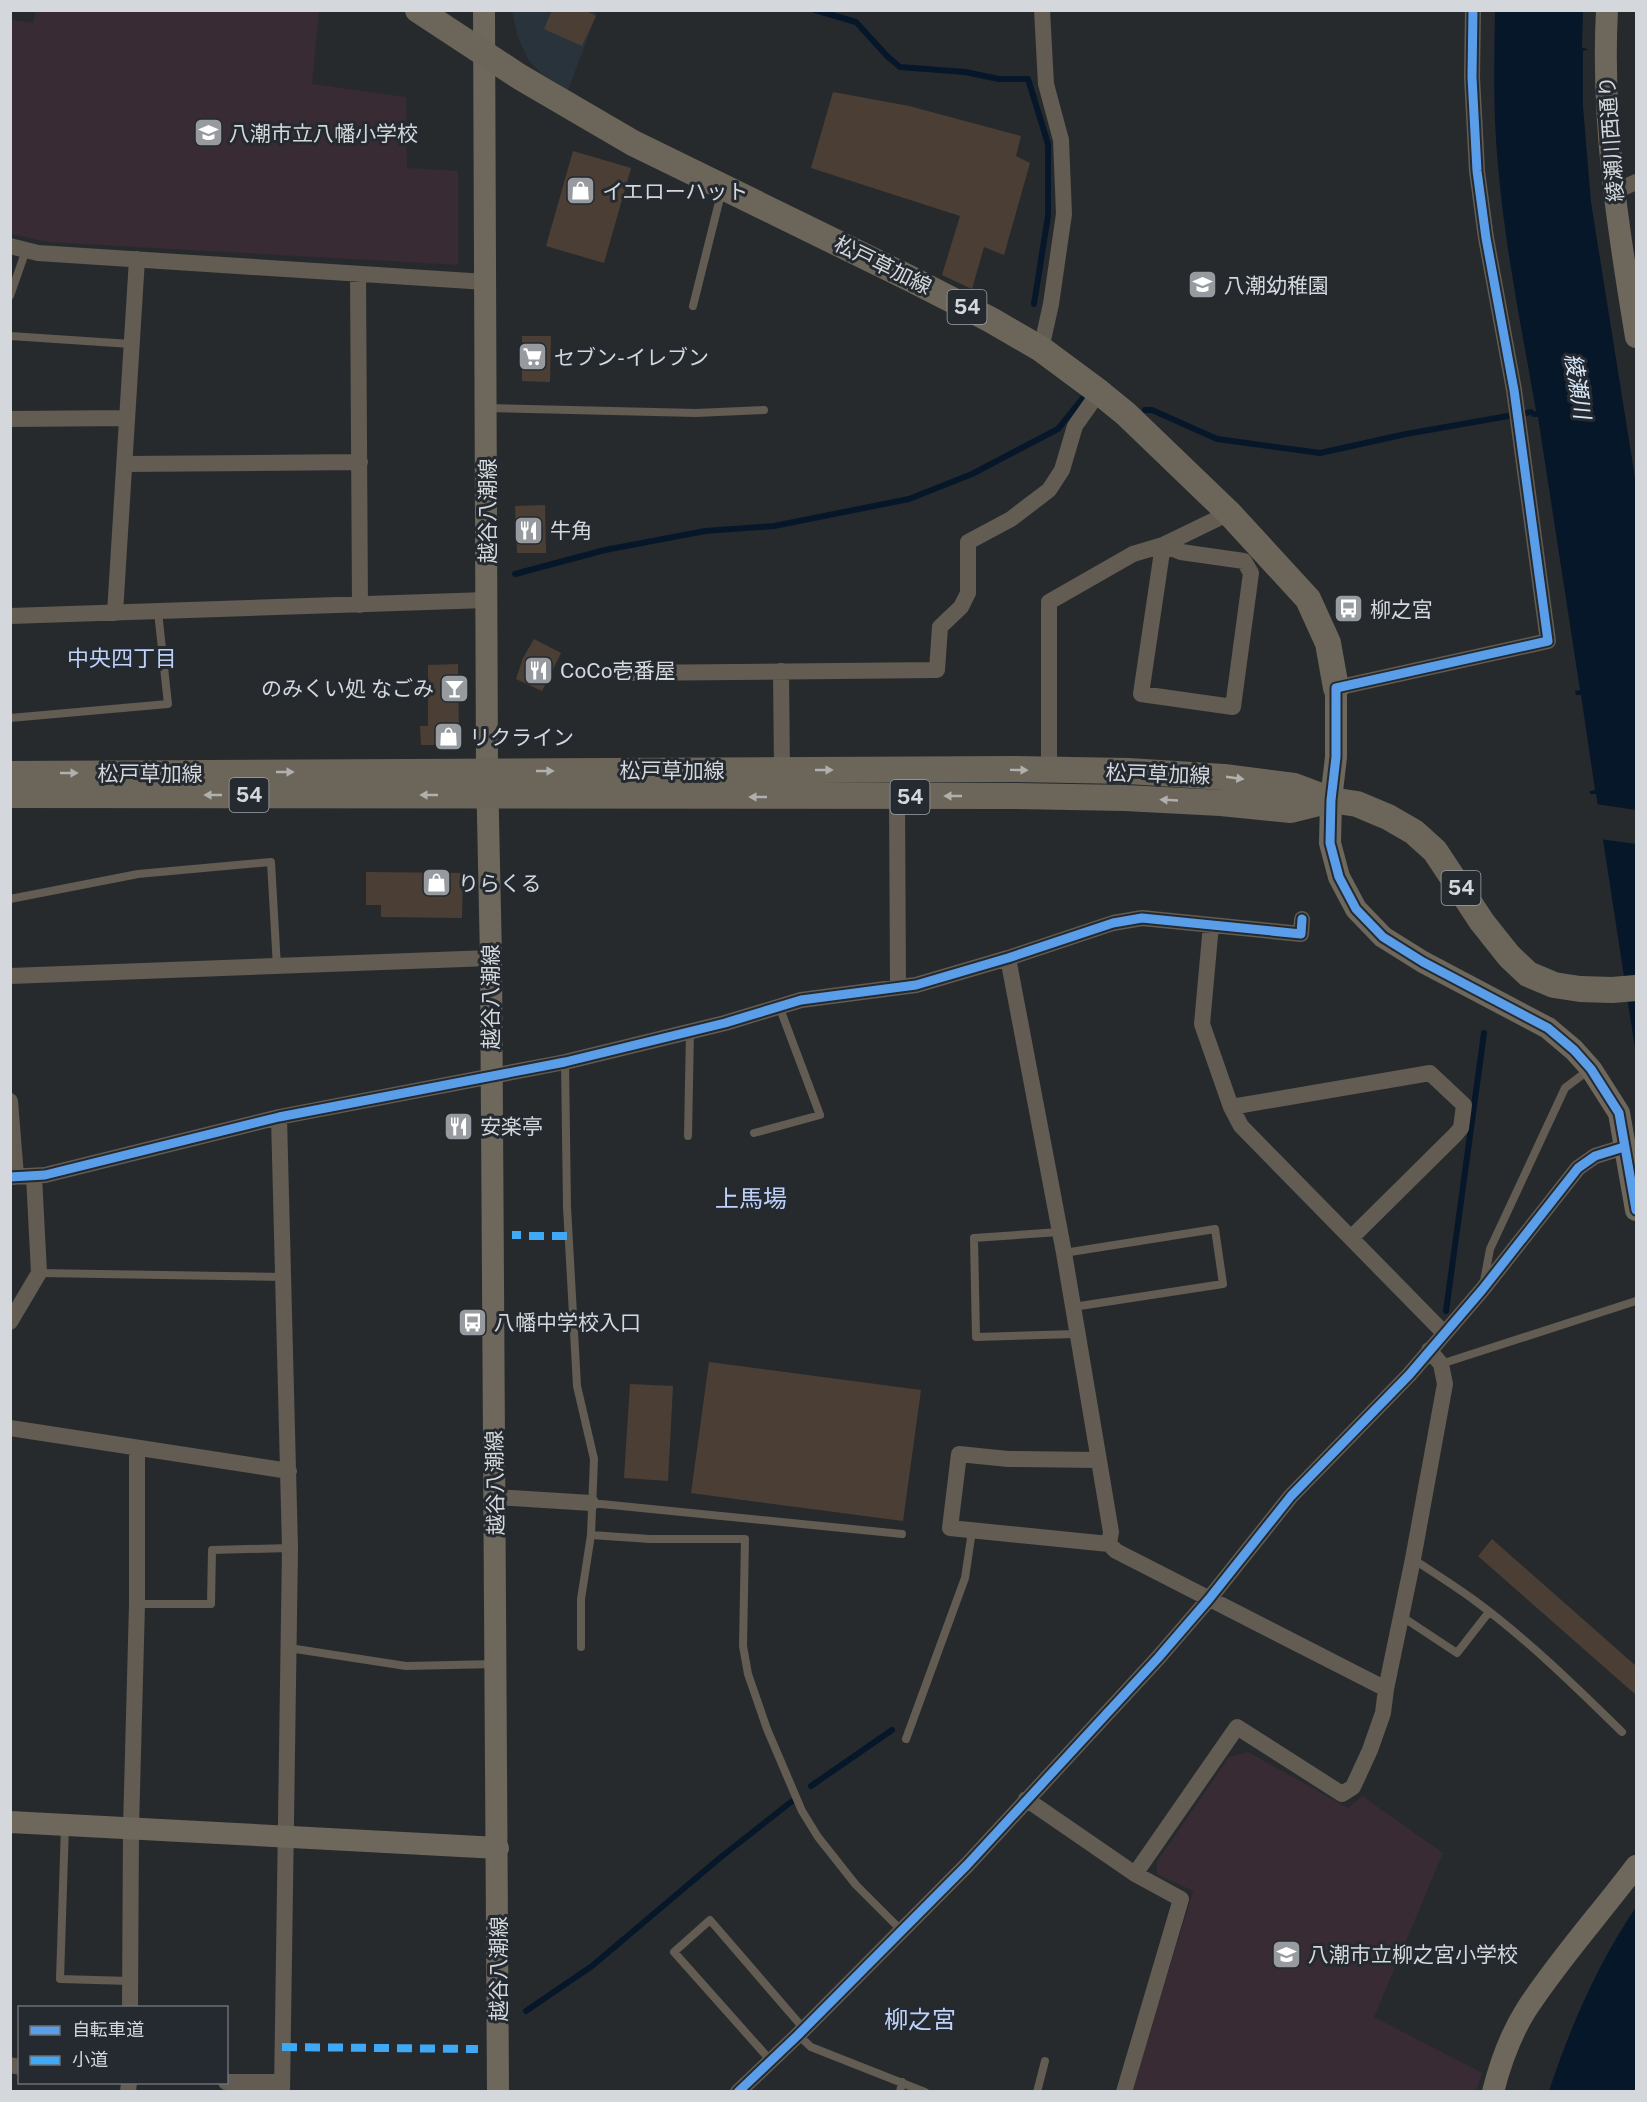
<svg xmlns="http://www.w3.org/2000/svg" width="1647" height="2102" viewBox="0 0 1647 2102" font-family="'Public Sans','Noto Sans JP',sans-serif">
<style>
.built{fill:#29333c}
.education{fill:#392b33}
.water{fill:#07172a}
.pier{fill:#272a2d}
.lines{fill:none;stroke-linecap:round;stroke-linejoin:round}
.stream{stroke:#07172a;stroke-width:6}
.building{fill:#4b3f35}
.lane{stroke:#625c52;stroke-width:8}
.street{stroke:#625c52;stroke-width:16}
.secondary{stroke:#6e675b;stroke-width:22}
.primary{stroke:#6c665a;stroke-width:26}
.quiet{stroke:#3fa9f5;stroke-width:8;stroke-dasharray:15 8;stroke-linecap:butt}
.cycleway-casing{stroke:#242a30;stroke-width:13}
.cycleway{stroke:#5a9eea;stroke-width:9}
.oneway{fill:#b0b0ae}
.labels{text-anchor:middle;dominant-baseline:central;stroke-width:6;stroke-linejoin:round;paint-order:stroke}
.shield{fill:#242a30;stroke:#9fa4a8;stroke-width:1.5}
.shield-label{font-size:20px;font-weight:bold;fill:#d4d8dc}
.poi-label{font-size:21px;fill:#d4d8dc;stroke:#242a30;text-anchor:start}
.street-label{font-size:21px;fill:#d4d8dc;stroke:#242a30}
.water-label{font-size:22px;font-style:italic;fill:#d7e6f8;stroke:#242a30}
.neighbourhood-label{font-size:22px;fill:#bed2fa;stroke:#242a30}
.quarter-label{font-size:24px;fill:#bed2fa;stroke:#242a30}
</style>
<rect width="100%" height="100%" fill="#272a2d"/>
<!-- built -->
<path class="built" d="M587 10 597 13 568 90 542 74 529 61 518 38 512 11Z"/>
<!-- education -->
<path class="education" d="M36 11H319L312 84 406 97 407 168 458 171V265L48 242 11 234V20L33 23Z
M1248 1752 1348 1808 1362 1796 1443 1853 1374 2017 1482 2073 1476 2091 1132 2092 1193 1891 1157 1874V1862L1229 1757Z"/>
<!-- water -->
<path class="water" d="M1495 11H1583L1582 48 1588 49 1583 51V106L1591 202 1636 484V1055L1596 794H1590V791L1595 790 1581 695H1576L1575 691 1580 690 1538 417H1532L1531 412 1536 411C1522 330 1505 248 1498 166 1493 114 1494 62 1495 11Z
M1636 1907V2091H1549C1570 2027 1598 1963 1636 1907Z"/>
<!-- pier -->
<path class="pier" d="M1595 804 1636 810V844L1600 839Z"/>
<g class="lines">
<!-- stream -->
<path class="stream" d="M815 10 856 22 888 57 900 67 965 72 999 79H1028L1048 144V216L1034 304
M1145 410H1152L1217 439 1320 453 1406 434 1531 412
M515 574 605 550 705 531 774 526 909 499 972 474 1058 429 1083 398
M1446 1311 1484 1033
M811 1786 892 1730
M526 2011 592 1966 721 1857 791 1802"/>
</g>
<!-- building -->
<path class="building" d="M552 10H584L596 16 582 46 544 29Z
M833 92 909 106 1021 136 1016 156 1030 163 1004 255 984 247 972 289 942 275 960 216 811 168Z
M573 151 631 168 604 263 546 246Z
M522 336H551L550 382 522 381Z
M545 505 546 553H517L515 506Z
M534 639 561 653 542 691 516 679 523 658Z
M458 664 459 739 453 745H421L420 726H428V665Z
M366 872 463 873 462 918 381 917V905H366Z
M709 1362 921 1390 903 1521 691 1493Z
M630 1384 673 1386 668 1481 624 1478Z
M1492 1539 1636 1666V1695L1478 1556Z"/>
<g class="lines">
<!-- lane -->
<path class="lane" d="M10 296 26 250
M693 306 722 190
M10 336 131 344
M487 408 696 413 764 410
M10 718 168 704 158 612
M10 899 138 874 271 862 277 967
M565 1062 567 1207 577 1386 594 1459 591 1535 650 1539H745L743 1646 748 1674 767 1729 802 1811 818 1837 856 1885 901 1930
M754 1133 820 1115 779 1006
M688 1136 690 1031
M1059 1232 974 1238 976 1337 1076 1334
M1064 1253 1215 1229 1223 1284 1073 1307
M39 1273 284 1277
M1484 1281 1490 1249 1565 1088 1590 1069
M1441 1364 1636 1301
M591 1503 902 1534
M1413 1559C1434 1573 1455 1586 1474 1600 1527 1639 1575 1686 1622 1732
M137 1604H211L212 1550 290 1548
M1401 1616 1457 1653 1489 1612
M581 1647V1599L591 1535
M289 1648 406 1666 496 1664
M906 1739 965 1578 972 1531
M65 1825 60 1979 130 1981
M798 2035 811 2047 925 2092
M771 2061 674 1952 710 1920 804 2029
M900 2092 902 2082
M1037 2092 1045 2061"/>
<!-- street -->
<path class="street" d="M1614 192 1636 182
M10 246 38 253 486 282
M358 274 360 605
M1041 349 1051 304 1064 214 1061 140 1046 84 1042 10
M10 419 126 418
M125 464 360 462
M115 613 137 259
M10 616 487 600
M781 671 782 770
M621 673 937 670 940 627 961 607 968 593V542L1011 519 1049 490 1062 470 1075 426 1099 392
M1336 688 1548 641 1514 390 1486 238 1477 171 1472 77 1473 10
M1049 770V602L1133 554 1163 545 1181 552 1244 561 1251 573 1233 707 1141 694 1163 545 1229 513
M897 797 898 987
M1211 925 1202 1024 1231 1107 1241 1126 1444 1333
M1008 958 1064 1253 1111 1532 1109 1544 1116 1551 1386 1689
M10 976 491 958
M10 1101 16 1176
M1231 1107 1430 1073 1464 1105 1461 1128 1455 1135 1351 1238
M279 1117 290 1548 282 2092
M10 1177 45 1175 279 1117 565 1062 725 1023 801 1000 916 985 1008 958 1113 923 1142 918 1301 934 1302 919
M10 1322 39 1273 34 1176
M10 1428 289 1471
M1099 1460 1008 1459 959 1454 950 1528 1109 1544
M495 1497 591 1503
M1026 1799 1135 1874 1181 1899 1124 2092
M1135 1874 1237 1727 1342 1794 1353 1787 1370 1750 1383 1713 1386 1689 1413 1559 1445 1384 1441 1364 1429 1350
M130 2008 131 1828 137 1604V1448
M10 2065 20 2067
M226 2082H282
M128 2092 129 2082
M738 2092 798 2035 967 1865 1158 1658 1209 1599 1291 1496 1409 1375 1482 1290 1578 1168 1595 1156 1624 1147"/>
<!-- secondary -->
<path class="secondary" d="M484 10 487 771 491 958 498 2092
M1607 10C1601 121 1618 229 1636 337
M1336 688V757L1331 800 1330 843 1339 877 1356 909 1383 937 1423 962 1548 1028 1574 1050 1591 1069 1619 1113 1636 1210
M10 1822 498 1848
M1493 2092C1500 2064 1511 2034 1526 2010 1559 1959 1600 1914 1636 1866"/>
<!-- primary -->
<path class="primary" d="M418 10 520 77 633 143 911 279 991 320 1041 349 1099 392 1126 414 1229 513 1308 599 1328 643 1336 688
M10 774 1016 769 1128 771 1224 777 1294 786 1331 800 1357 804 1388 817 1414 832 1435 851 1482 922 1509 956 1528 974 1554 985 1580 989 1612 990 1636 988
M10 795 1013 796 1125 798 1221 803 1291 810 1331 800"/>
<!-- quiet -->
<path class="quiet" d="M512 1235H521
M529 1236H569
M282 2047 478 2049"/>
<defs>
<path id="cycleway" d="M1473 10 1472 77 1477 171 1486 238 1514 390 1548 641 1336 688V757L1331 800 1330 843 1339 877 1356 909 1383 937 1423 962 1548 1028 1574 1050 1591 1069 1619 1113 1636 1210
M10 1177 45 1175 279 1117 565 1062 725 1023 801 1000 916 985 1008 958 1113 923 1142 918 1301 934 1302 919
M738 2092 798 2035 967 1865 1158 1658 1209 1599 1291 1496 1409 1375 1482 1290 1578 1168 1595 1156 1624 1147"/>
</defs>
<!-- cycleway casing -->
<use href="#cycleway" class="cycleway-casing"/>
<!-- cycleway -->
<use href="#cycleway" class="cycleway"/>
</g>
<!-- one-way arrows -->
<defs><path id="oneway-solid" d="M-6-.8H1V-3.2L6.5 0L1 3.2V.8H-6Z" transform="scale(1.5)"/></defs>
<g class="oneway">
<use href="#oneway-solid" transform="translate(824 770)"/>
<use href="#oneway-solid" transform="translate(1019 770) rotate(1)"/>
<use href="#oneway-solid" transform="translate(545 771)"/>
<use href="#oneway-solid" transform="translate(285 772)"/>
<use href="#oneway-solid" transform="translate(69 773)"/>
<use href="#oneway-solid" transform="translate(1235 778) rotate(8)"/>
<use href="#oneway-solid" transform="translate(213 795) rotate(180)"/>
<use href="#oneway-solid" transform="translate(429 795) rotate(-180)"/>
<use href="#oneway-solid" transform="translate(953 796) rotate(180)"/>
<use href="#oneway-solid" transform="translate(758 797) rotate(180)"/>
<use href="#oneway-solid" transform="translate(1169 800) rotate(-177)"/>
</g>
<!-- icons -->
<defs>
<symbol id="school-square" viewBox="-11 -11 22 22"><rect x="-9" y="-9" width="18" height="18" rx="4" fill="#979b9f" stroke="#242a30"/><path d="M0-5L7-2L0 1L-7-2ZM-4 1L0 2.5L4 1V4Q0 6-4 4Z" fill="#fff"/></symbol>
<symbol id="shop-square" viewBox="-11 -11 22 22"><rect x="-9" y="-9" width="18" height="18" rx="4" fill="#979b9f" stroke="#242a30"/><path d="M-5-2.5h2.3a2.7 3.5 0 0 1 5.4 0H5L5.5 6h-11ZM-1.5-2.5h3a1.5 2.3 0 0 0-3 0Z" fill="#fff"/></symbol>
<symbol id="supermarket-square" viewBox="-11 -11 22 22"><rect x="-9" y="-9" width="18" height="18" rx="4" fill="#979b9f" stroke="#242a30"/><path d="M-6-5.5h2.5l.6 2H6L4.5 2H-2.5L-4.4-4H-6ZM-1.5 3.2a1.3 1.3 0 1 0 .1 0ZM3 3.2a1.3 1.3 0 1 0 .1 0Z" fill="#fff"/></symbol>
<symbol id="restaurant-square" viewBox="-11 -11 22 22"><rect x="-9" y="-9" width="18" height="18" rx="4" fill="#979b9f" stroke="#242a30"/><path d="M-5-6h1v4h1v-4h1v4h1v-4h1v5L-1.5 .5V6h-2V.5L-5-1ZM5-6V6H3V1.5H1.5Q1.5-4 5-6Z" fill="#fff"/></symbol>
<symbol id="bus-square" viewBox="-11 -11 22 22"><rect x="-9" y="-9" width="18" height="18" rx="4" fill="#979b9f" stroke="#242a30"/><path d="M-5-6H5V4H4V6H2V4H-2V6H-4V4H-5ZM-3.5-4V0h7V-4ZM-3.5 1.2v1.5H-2V1.2ZM2 1.2v1.5H3.5V1.2Z" fill="#fff"/></symbol>
<symbol id="bar-square" viewBox="-11 -11 22 22"><rect x="-9" y="-9" width="18" height="18" rx="4" fill="#979b9f" stroke="#242a30"/><path d="M-6-5H6L.8 .8V4.5H3.5V6h-7V4.5H-.8V.8Z" fill="#fff"/></symbol>
</defs>
<g fill-rule="evenodd">
<use href="#school-square" x="192" y="116" width="33" height="33"/>
<use href="#shop-square" x="564" y="174" width="33" height="33"/>
<use href="#school-square" x="1186" y="268" width="33" height="33"/>
<use href="#supermarket-square" x="516" y="340" width="33" height="33"/>
<use href="#restaurant-square" x="512" y="514" width="33" height="33"/>
<use href="#bus-square" x="1332" y="592" width="33" height="33"/>
<use href="#restaurant-square" x="522" y="654" width="33" height="33"/>
<use href="#bar-square" x="438" y="672" width="33" height="33"/>
<use href="#shop-square" x="432" y="720" width="33" height="33"/>
<use href="#shop-square" x="420" y="866" width="33" height="33"/>
<use href="#restaurant-square" x="442" y="1110" width="33" height="33"/>
<use href="#bus-square" x="456" y="1306" width="33" height="33"/>
<use href="#school-square" x="1270" y="1938" width="33" height="33"/>
</g>
<g class="labels">
<!-- shield labels -->
<g class="shield">
<rect x="947.5" y="290" width="39" height="34" rx="4.5"/>
<rect x="229.5" y="778" width="39" height="34" rx="4.5"/>
<rect x="890.5" y="780" width="39" height="34" rx="4.5"/>
<rect x="1441.5" y="871" width="39" height="34" rx="4.5"/>
</g>
<g class="shield-label">
<text x="967" y="307">54</text>
<text x="249" y="795">54</text>
<text x="910" y="797">54</text>
<text x="1461" y="888">54</text>
</g>
<!-- poi labels -->
<g class="poi-label">
<text x="229" y="133">八潮市立八幡小学校</text>
<text x="602" y="191">イエローハット</text>
<text x="1224" y="285">八潮幼稚園</text>
<text x="554" y="357">セブン-イレブン</text>
<text x="550" y="530">牛角</text>
<text x="1370" y="609">柳之宮</text>
<text x="560" y="670">CoCo壱番屋</text>
<text x="434" y="688" text-anchor="end">のみくい処 なごみ</text>
<text x="469" y="737">リクライン</text>
<text x="458" y="883">りらくる</text>
<text x="480" y="1126">安楽亭</text>
<text x="494" y="1322">八幡中学校入口</text>
<text x="1308" y="1954">八潮市立柳之宮小学校</text>
</g>
<!-- street labels -->
<g class="street-label">
<text transform="translate(1611 139) rotate(-94)">綾瀬川西通り</text>
<text transform="translate(883 265) rotate(26)">松戸草加線</text>
<text transform="translate(487 511) rotate(-90)">越谷八潮線</text>
<text x="672" y="770">松戸草加線</text>
<text x="150" y="773">松戸草加線</text>
<text transform="translate(1158 774) rotate(2)">松戸草加線</text>
<text transform="translate(490 997) rotate(-90)">越谷八潮線</text>
<text transform="translate(495 1483) rotate(-91)">越谷八潮線</text>
<text transform="translate(498 1969) rotate(-90)">越谷八潮線</text>
</g>
<!-- water labels -->
<g class="water-label">
<text transform="translate(1578 386) rotate(81)">綾瀬川</text>
</g>
<!-- neighbourhood labels -->
<g class="neighbourhood-label">
<text x="122" y="658">中央四丁目</text>
</g>
<!-- quarter labels -->
<g class="quarter-label">
<text x="751" y="1198">上馬場</text>
<text x="920" y="2019">柳之宮</text>
</g>
</g>
<!-- border -->
<rect width="1647" height="2102" fill="none" stroke="#d4d8dc" stroke-width="24"/>
<!-- legend -->
<rect x="18" y="2006" width="210" height="78" fill="#242a30" stroke="#6a7075" stroke-width="1.5"/>
<rect x="30" y="2026" width="30" height="9" fill="#5a9eea" stroke="#6a7075" stroke-width="1.5"/>
<text x="72" y="2036" font-size="18" fill="#d4d8dc">自転車道</text>
<rect x="30" y="2056" width="30" height="9" fill="#3fa9f5" stroke="#6a7075" stroke-width="1.5"/>
<text x="72" y="2066" font-size="18" fill="#d4d8dc">小道</text>
</svg>
